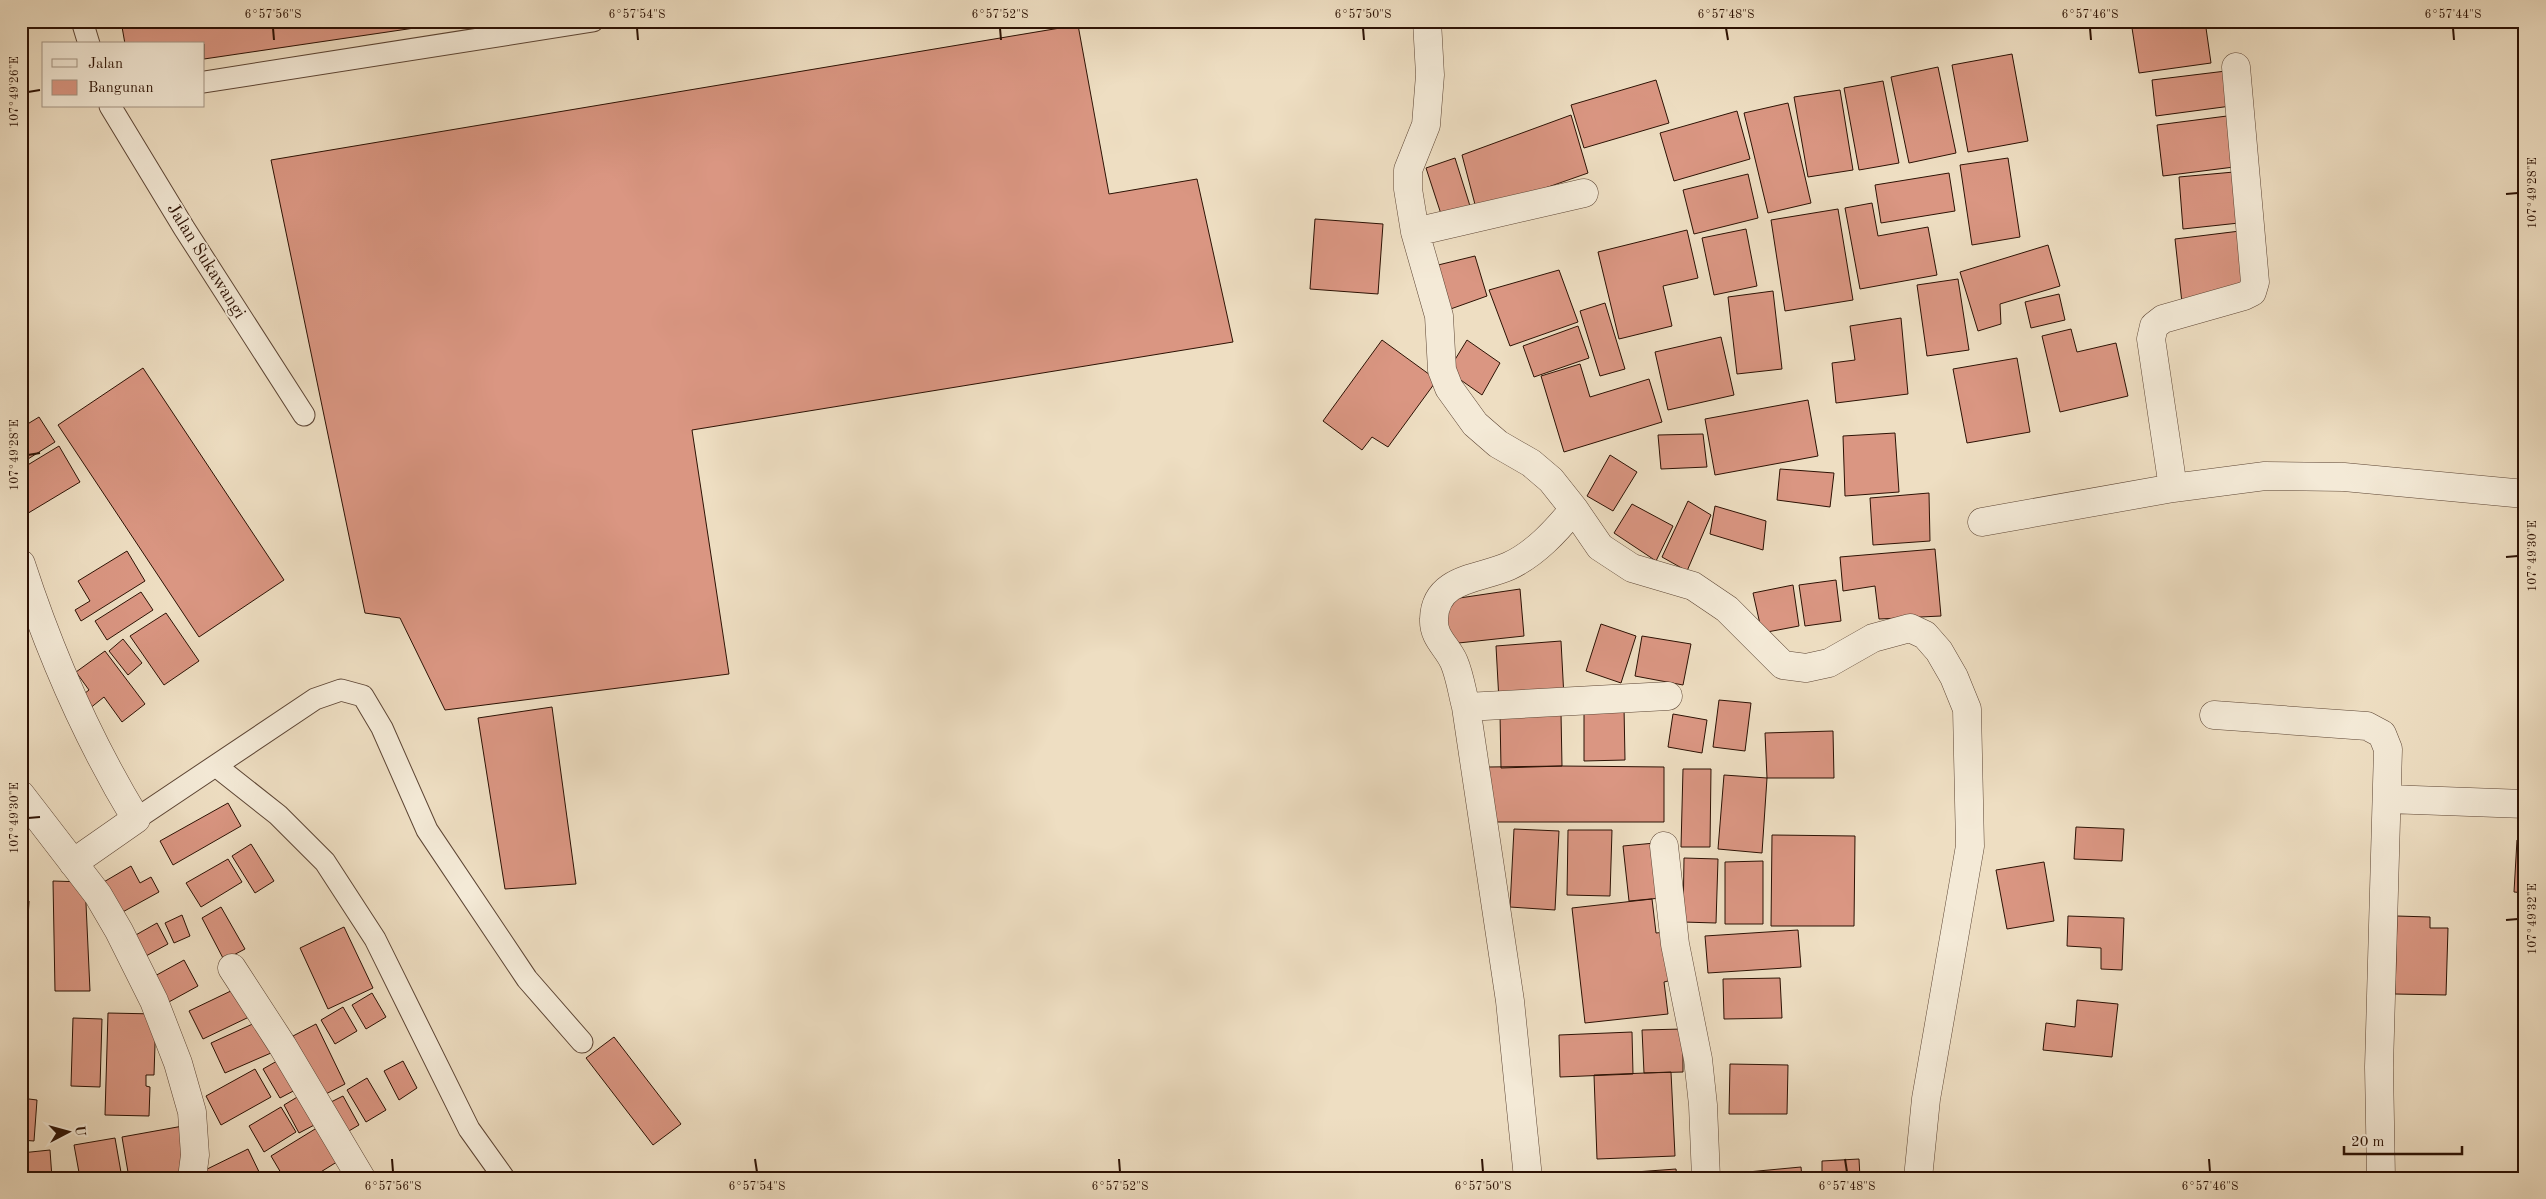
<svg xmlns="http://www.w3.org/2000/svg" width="2546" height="1199" viewBox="0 0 2546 1199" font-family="'Old Standard TT',serif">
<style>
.building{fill:#da9682;stroke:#2d1204}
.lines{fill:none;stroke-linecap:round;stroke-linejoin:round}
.lane-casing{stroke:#5d4534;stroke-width:23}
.street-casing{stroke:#5d4534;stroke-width:29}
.lane{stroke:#f4ead7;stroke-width:21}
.street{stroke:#f4ead7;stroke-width:28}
.ticks{fill:none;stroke:#2d1204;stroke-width:2}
.labels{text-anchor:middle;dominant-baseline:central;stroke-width:4;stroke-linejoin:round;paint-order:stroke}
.street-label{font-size:18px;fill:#2d1204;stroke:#f4ead7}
.neatline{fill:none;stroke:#2d1204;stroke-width:2}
.ticks-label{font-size:12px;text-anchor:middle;fill:#2d1204}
</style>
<rect width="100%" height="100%" fill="#eedec2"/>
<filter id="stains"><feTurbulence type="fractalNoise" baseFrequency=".004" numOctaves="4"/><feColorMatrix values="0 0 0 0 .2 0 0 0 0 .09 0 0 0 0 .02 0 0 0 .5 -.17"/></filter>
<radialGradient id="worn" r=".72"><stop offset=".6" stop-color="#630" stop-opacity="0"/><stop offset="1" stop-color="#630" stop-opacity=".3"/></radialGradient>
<!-- building -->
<path class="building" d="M121 21H462L204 59V44H125Z
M2175 21H2205L2211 63 2139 73 2132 28Z
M1078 25 1109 194 1197 179 1233 342 692 430 729 674 445 710 400 618 365 613 271 160Z
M2012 54 2028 141 1968 152 1952 65Z
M1938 67 1956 153 1909 163 1891 77Z
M2226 71 2231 106 2156 116 2152 80Z
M1656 80 1669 123 1584 148 1571 105Z
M1883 81 1899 163 1859 170 1844 88Z
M1840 90 1853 170 1808 177 1794 97Z
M1788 103 1811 203 1768 213 1744 113Z
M1737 111 1750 159 1674 181 1660 133Z
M1571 115 1588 173 1477 212 1462 155Z
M2227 116 2234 167 2163 176 2157 125Z
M1455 158 1470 206 1442 217 1426 168Z
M2008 158 2020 237 1972 245 1960 165Z
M2234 172 2239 223 2183 229 2179 177Z
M1949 173 1955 211 1881 223 1875 185Z
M1748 174 1758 218 1694 234 1683 190Z
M1872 203 1878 236 1928 227 1937 275 1860 289 1845 208Z
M1838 209 1853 300 1785 311 1771 220Z
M1315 219 1383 224 1378 294 1310 289Z
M1746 229 1757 286 1714 295 1702 238Z
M1687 230 1698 278 1663 286 1672 326 1619 339 1598 252Z
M2240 231 2245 293 2182 303 2175 239Z
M2048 245 2060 286 2000 304 2001 324 1978 331 1960 272Z
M1475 256 1487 296 1445 311 1434 266Z
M1559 270 1578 322 1510 346 1489 290Z
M1958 279 1969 350 1927 356 1917 285Z
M1773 291 1782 369 1737 374 1728 297Z
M2059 294 2065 320 2031 328 2025 302Z
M1605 303 1625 369 1600 376 1580 311Z
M1901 318 1908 394 1836 403 1832 363 1855 360 1850 326Z
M1578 326 1589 358 1534 377 1523 346Z
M2071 329 2077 352 2116 343 2128 396 2060 412 2042 336Z
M1721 337 1734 395 1668 410 1655 352Z
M1382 340 1437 380 1388 447 1372 437 1362 450 1323 421Z
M1467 340 1500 363 1482 395 1448 371Z
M2017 358 2030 432 1967 443 1953 369Z
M1580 364 1590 397 1649 379 1662 422 1564 452 1541 376Z
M143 368 284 580 199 637 58 425Z
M1808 400 1818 456 1715 475 1705 419Z
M39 417 55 442 28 459 21 448V428Z
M1895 433 1899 492 1845 496 1843 436Z
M1703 434 1707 467 1661 469 1658 435Z
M59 446 80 482 25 515 21 508V469Z
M1610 455 1637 472 1613 511 1587 496Z
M1780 469 1834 473 1830 507 1777 500Z
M1929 493 1930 541 1873 545 1870 498Z
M1688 501 1711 515 1687 571 1662 557Z
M1632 504 1673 526 1656 561 1614 533Z
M1715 506 1766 521 1763 550 1710 534Z
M1935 549 1941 616 1879 619 1875 586 1843 591 1840 557Z
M127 551 145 581 81 621 75 610 90 601 78 581Z
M1836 580 1841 621 1805 626 1799 585Z
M1793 585 1799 626 1762 633 1753 593Z
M1520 589 1524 636 1449 644 1446 600Z
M141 592 153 610 107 640 95 621Z
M166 613 199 661 164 685 130 636Z
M1601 624 1636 636 1621 683 1586 671Z
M1642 636 1691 644 1683 685 1635 676Z
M123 639 142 663 128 675 109 651Z
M1561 641 1564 698 1499 701 1496 646Z
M105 651 145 704 122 722 104 697 89 709 80 697 89 690 76 672Z
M1719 700 1751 703 1745 751 1713 747Z
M552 707 576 884 505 889 478 718Z
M1624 707 1625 760 1584 761V708Z
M1561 713 1562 766 1501 768 1500 714Z
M1673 714 1707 720 1702 753 1668 747Z
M1833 731 1834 778H1767L1765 733Z
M2525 752V796H2521Z
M1562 766 1664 767V822H1488V767Z
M1683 769H1711L1710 847H1681Z
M1724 775 1767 778 1762 853 1718 849Z
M228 803 241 826 173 865 160 841Z
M2076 827 2124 829 2122 861 2074 859Z
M1514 829 1559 831 1555 910 1510 907Z
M1568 830H1612L1610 896 1567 895Z
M1772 835 1855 836 1854 926H1771Z
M2517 840H2525V893L2514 892Z
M1655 843 1661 898 1629 901 1623 846Z
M251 844 274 881 255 893 232 856Z
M1684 858 1718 859 1716 923 1683 922Z
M228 859 242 882 201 907 186 883Z
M1763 861V924H1725V862Z
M2044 862 2054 921 2007 929 1996 870Z
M131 866 140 883 151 877 159 892 119 914 102 883Z
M53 881 85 882 90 991H55Z
M1652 899 1656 933 1667 932 1672 980 1664 982 1668 1014 1585 1023 1572 908Z
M21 901H29L21 1041Z
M221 907 245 949 224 960 202 918Z
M182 915 190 936 174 943 165 923Z
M2068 916 2124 918 2122 970 2101 969V948L2067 946Z
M2397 916 2430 917V928H2448L2446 995 2395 994Z
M157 923 168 944 146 956 134 936Z
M344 927 373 988 328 1009 300 948Z
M1798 930 1801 967 1708 973 1705 936Z
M184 960 198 986 167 1003 153 977Z
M1780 978 1782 1018 1724 1019 1723 979Z
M235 989 249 1017 203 1039 189 1011Z
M372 993 386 1017 366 1029 352 1005Z
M2077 1000 2118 1004 2112 1057 2043 1050 2046 1023 2075 1027Z
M343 1007 357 1031 335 1044 321 1020Z
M108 1013 156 1014 154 1075H146V1086L150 1087 149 1116 105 1115Z
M73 1018 102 1019 100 1087 71 1086Z
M257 1022 271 1053 225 1073 211 1043Z
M316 1024 345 1084 322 1096 293 1036Z
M1683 1029V1072L1644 1073 1642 1030Z
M1632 1032 1633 1074 1560 1077 1559 1035Z
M614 1037 681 1124 653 1145 586 1058Z
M284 1057 301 1087 280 1098 263 1069Z
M403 1061 417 1088 399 1100 384 1071Z
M1730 1064 1788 1065 1787 1114H1729Z
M255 1069 271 1097 221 1125 206 1096Z
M1671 1072 1675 1156 1597 1159 1594 1075Z
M367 1078 386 1110 366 1122 347 1090Z
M304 1093 320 1122 299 1133 284 1105Z
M343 1096 359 1125 342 1135 325 1105Z
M21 1098 37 1100 34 1141 21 1140Z
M281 1107 296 1132 264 1152 249 1126Z
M183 1126 191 1172 178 1174 179 1178H129L122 1137Z
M320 1126 340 1160 311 1178H284L271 1156Z
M115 1138 122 1178H80L74 1145Z
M248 1149 262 1178H199L197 1174Z
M50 1150 52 1178H21V1153Z
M1859 1159 1860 1178H1822V1161Z
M1801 1167 1802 1178H1726V1174Z
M1676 1169 1677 1178H1594V1175Z"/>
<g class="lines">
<defs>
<path id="lane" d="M82 21 89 44
M204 82 593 21
M110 106 184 228 304 415
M216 766 278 815 325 862 375 939 469 1129 504 1178
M136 819 315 699 341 690 363 696 382 728 427 830 527 979 582 1042"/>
<path id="street" d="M1427 21 1430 75 1426 125 1408 170V189L1415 232 1439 316 1442 370 1449 388 1475 424 1498 444 1531 463 1551 480 1574 509C1556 531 1535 554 1509 566 1481 579 1435 577 1434 619 1433 638 1447 646 1454 662 1460 676 1462 692 1466 707L1510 1001 1528 1178
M1415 232 1584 193
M2173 488 2151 339 2154 326 2163 319 2244 296 2252 292 2255 282 2236 67
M1574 509 1600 547 1632 568 1693 586 1727 609 1783 665 1806 668 1829 663 1873 638 1910 628 1925 635 1939 651 1954 677 1967 709 1970 846 1926 1099 1918 1178
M1982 522 2173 488 2265 476 2344 477 2525 494
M21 564C50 653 88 740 136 819L73 863
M1466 707 1668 696
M2214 715 2367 726 2382 734 2388 749 2379 1067 2381 1178
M21 795 98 895 119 931 154 1001 178 1063 192 1112 195 1155 192 1178
M2387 799 2525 804
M1664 846 1675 944 1698 1059 1703 1105 1706 1178
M232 968 282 1045 361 1178"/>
</defs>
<!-- lane casing -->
<use href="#lane" class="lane-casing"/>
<!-- street casing -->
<use href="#street" class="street-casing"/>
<!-- lane -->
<use href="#lane" class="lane"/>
<!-- street -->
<use href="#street" class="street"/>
</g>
<!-- ticks -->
<path class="ticks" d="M273 28 274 40M637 28 638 40M1000 28 1001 40M1363 28 1364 40M1726 28 1728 40M2090 28 2091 40M2453 28 2454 40M28 92 40 90M2506 194 2518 193M28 455 40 453M2506 557 2518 556M28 818 40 817M2506 920 2518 919M392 1159 393 1172M755 1159 757 1172M1119 1159 1120 1172M1482 1159 1483 1172M1845 1159 1847 1172M2209 1159 2210 1172"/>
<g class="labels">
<!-- street labels -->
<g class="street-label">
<text transform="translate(206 261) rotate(58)">Jalan Sukawangi</text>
</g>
</g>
<!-- margin -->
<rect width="2546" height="1199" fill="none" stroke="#eedec2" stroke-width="55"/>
<!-- legend -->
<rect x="42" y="42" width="162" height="65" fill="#f4ead7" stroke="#a49483"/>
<rect x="52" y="59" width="25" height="8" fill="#f4ead7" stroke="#a49483"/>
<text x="88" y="68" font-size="15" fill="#2d1204">Jalan</text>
<rect x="52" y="80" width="25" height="15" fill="#da9682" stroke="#a49483"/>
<text x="88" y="92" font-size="15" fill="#2d1204">Bangunan</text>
<!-- north arrow -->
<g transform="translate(68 1132) rotate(84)" stroke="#f4ead7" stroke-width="4" paint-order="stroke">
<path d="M0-4L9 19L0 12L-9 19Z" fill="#2d1204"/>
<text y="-8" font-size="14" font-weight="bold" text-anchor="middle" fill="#2d1204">U</text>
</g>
<!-- scale -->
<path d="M2344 1146v8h118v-8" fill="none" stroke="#2d1204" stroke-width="2.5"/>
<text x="2351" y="1146" font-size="15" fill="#2d1204" stroke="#f4ead7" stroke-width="4" paint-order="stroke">20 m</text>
<rect x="28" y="28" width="2490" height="1144" class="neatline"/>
<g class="ticks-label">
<text x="273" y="18">6°57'56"S</text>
<text x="637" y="18">6°57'54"S</text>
<text x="1000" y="18">6°57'52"S</text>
<text x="1363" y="18">6°57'50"S</text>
<text x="1726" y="18">6°57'48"S</text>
<text x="2090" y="18">6°57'46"S</text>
<text x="2453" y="18">6°57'44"S</text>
<text transform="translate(14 92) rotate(-90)" y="4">107°49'26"E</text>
<text transform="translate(2532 193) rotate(-90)" y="4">107°49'28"E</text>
<text transform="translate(14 455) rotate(-90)" y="4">107°49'28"E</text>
<text transform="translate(2532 556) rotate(-90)" y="4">107°49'30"E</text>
<text transform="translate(14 818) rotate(-90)" y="4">107°49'30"E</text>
<text transform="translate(2532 919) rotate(-90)" y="4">107°49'32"E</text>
<text x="393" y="1190">6°57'56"S</text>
<text x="757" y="1190">6°57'54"S</text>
<text x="1120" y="1190">6°57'52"S</text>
<text x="1483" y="1190">6°57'50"S</text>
<text x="1847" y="1190">6°57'48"S</text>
<text x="2210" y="1190">6°57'46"S</text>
</g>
<rect width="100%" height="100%" filter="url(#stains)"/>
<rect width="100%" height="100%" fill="url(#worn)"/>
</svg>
